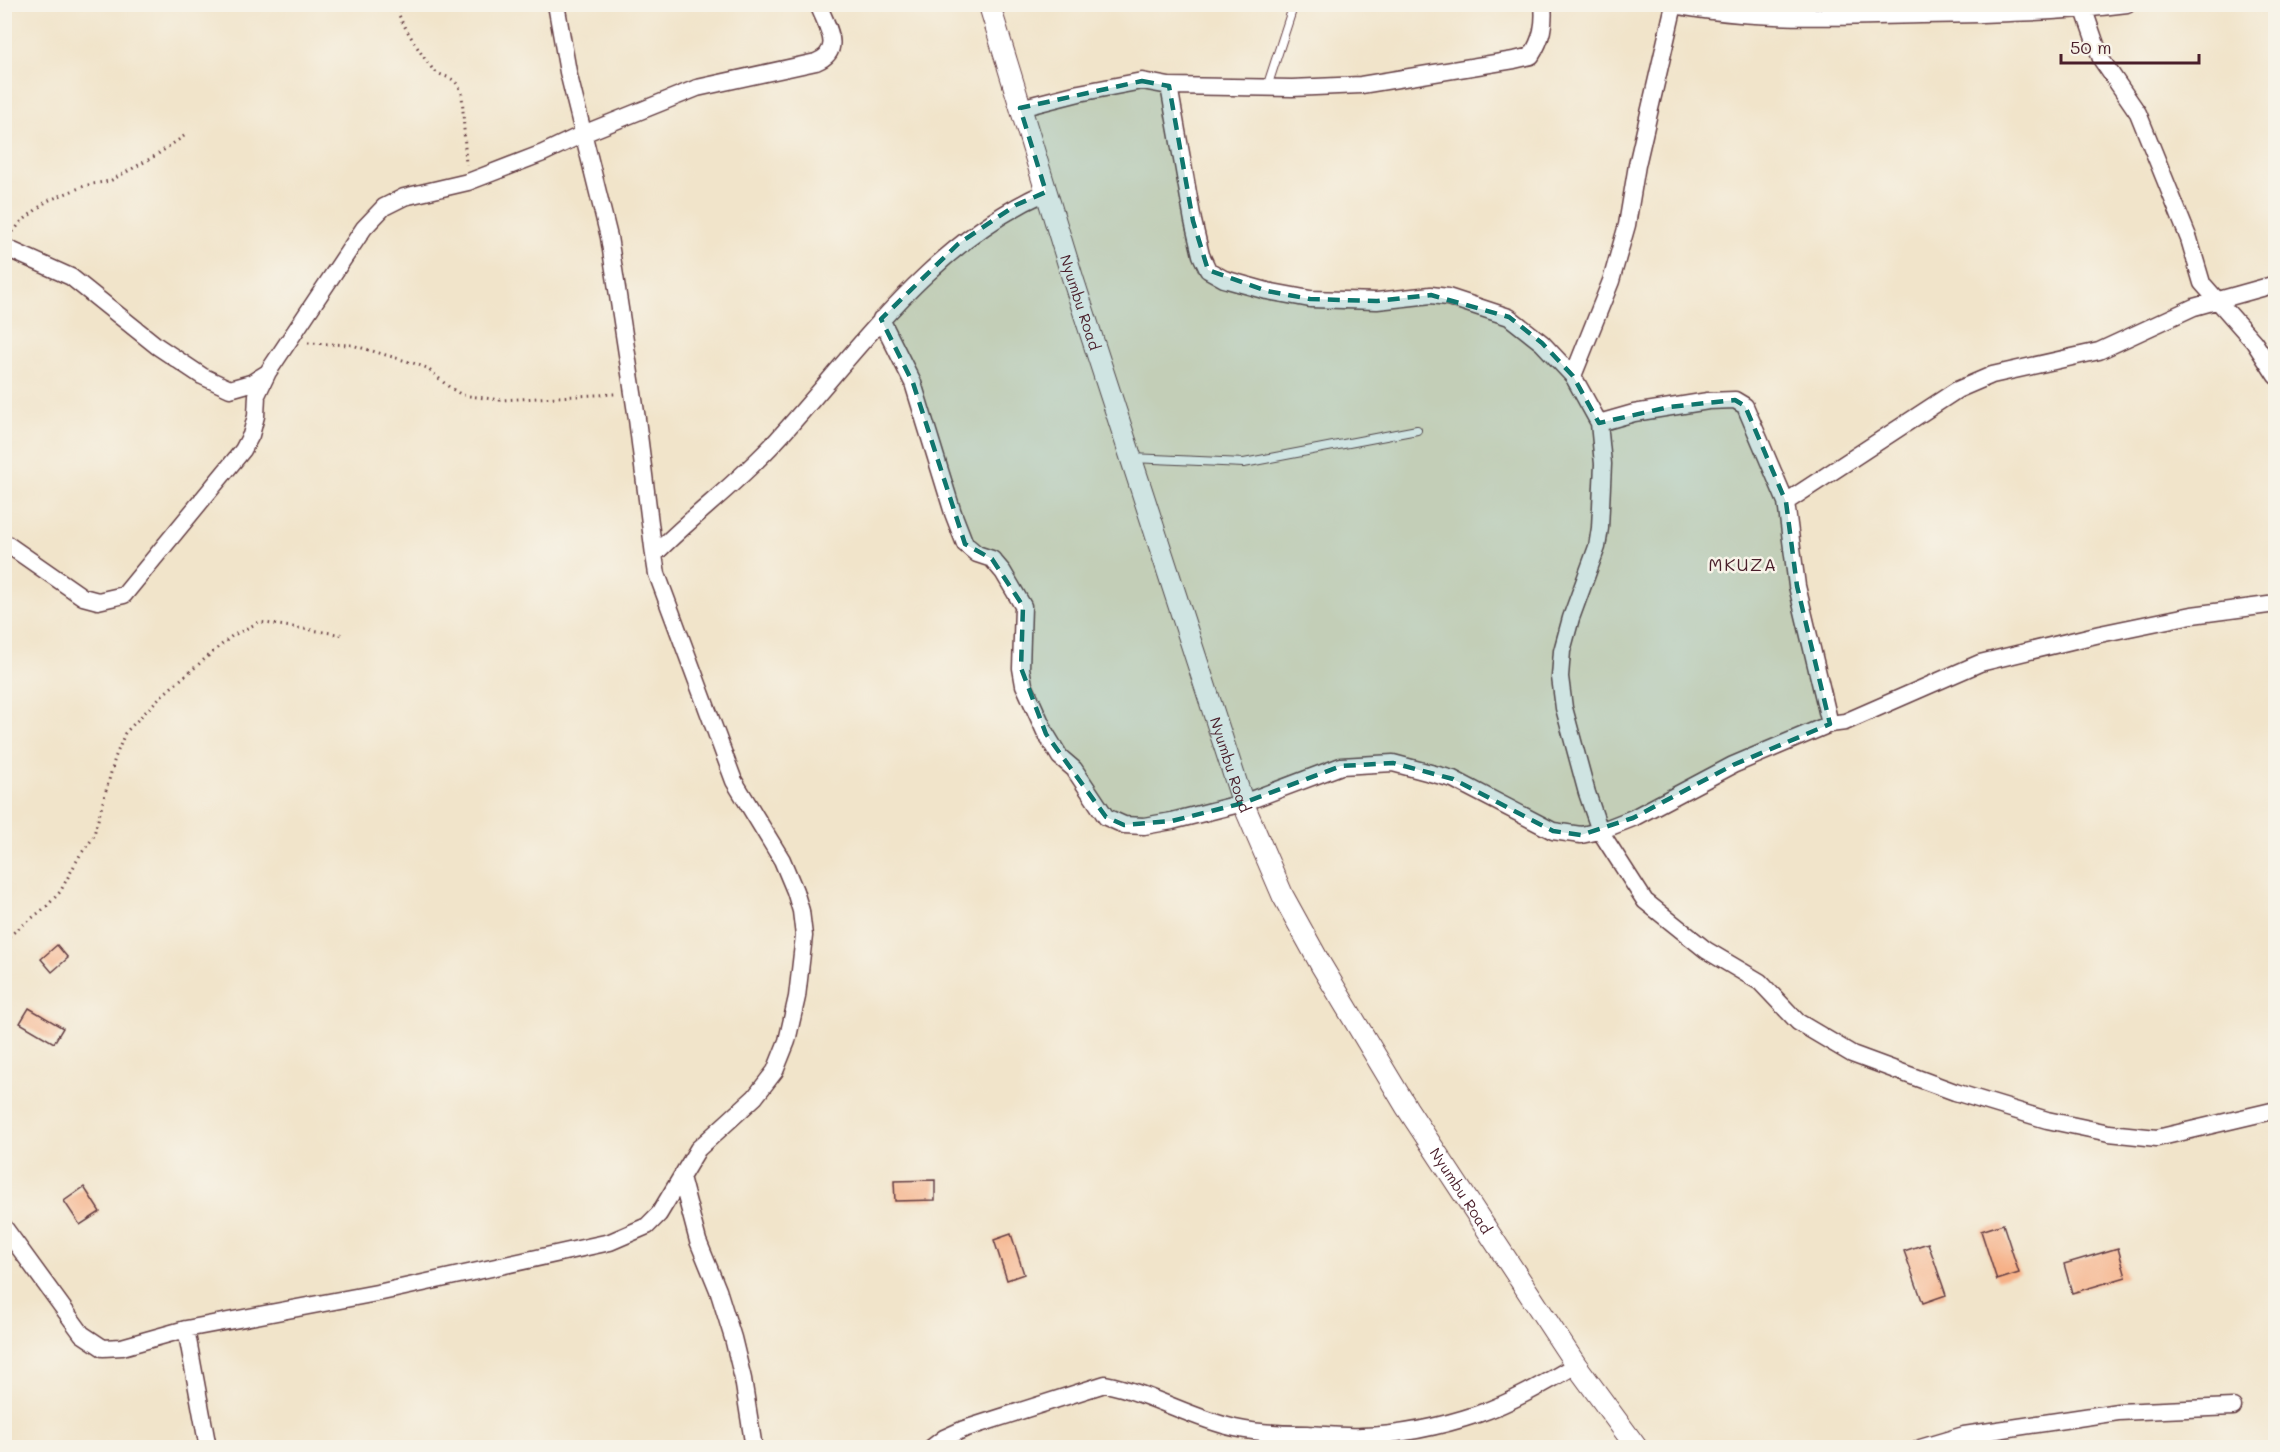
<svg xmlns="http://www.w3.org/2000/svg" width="2280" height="1452" viewBox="0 0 2280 1452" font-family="Mali,sans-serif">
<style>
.building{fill:#f6b188}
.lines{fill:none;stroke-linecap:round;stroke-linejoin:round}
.service-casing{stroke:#633d43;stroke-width:10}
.minor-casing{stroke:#633d43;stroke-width:19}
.tertiary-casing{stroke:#633d43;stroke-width:23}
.path{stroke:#633d43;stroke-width:3;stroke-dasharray:1.5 4.5;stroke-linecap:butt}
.service{stroke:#fff;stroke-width:8}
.minor{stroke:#fff;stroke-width:16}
.tertiary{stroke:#fff;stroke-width:21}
.marked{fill:#0f766e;fill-opacity:0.2;stroke:#0f766e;stroke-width:4.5;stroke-dasharray:12 8;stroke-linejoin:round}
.labels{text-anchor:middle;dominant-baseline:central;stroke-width:5;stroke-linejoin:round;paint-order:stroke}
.street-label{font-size:15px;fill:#4a1f2b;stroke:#f7f3e8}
.quarter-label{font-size:18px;letter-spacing:1.5px;fill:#4a1f2b;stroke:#f7f3e8}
</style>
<rect width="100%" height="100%" fill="#f7f3e8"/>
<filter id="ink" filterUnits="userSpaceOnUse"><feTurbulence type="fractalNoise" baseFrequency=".0167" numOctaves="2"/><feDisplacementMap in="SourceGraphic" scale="12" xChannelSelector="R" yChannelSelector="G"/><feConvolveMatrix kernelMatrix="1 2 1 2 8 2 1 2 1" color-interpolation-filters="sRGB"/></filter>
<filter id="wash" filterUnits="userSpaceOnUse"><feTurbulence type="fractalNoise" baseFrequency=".008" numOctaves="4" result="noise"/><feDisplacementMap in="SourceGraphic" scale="24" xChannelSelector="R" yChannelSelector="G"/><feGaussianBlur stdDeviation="1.35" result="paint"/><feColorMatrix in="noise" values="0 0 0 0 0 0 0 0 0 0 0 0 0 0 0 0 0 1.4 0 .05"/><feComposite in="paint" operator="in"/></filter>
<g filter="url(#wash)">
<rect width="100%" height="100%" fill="#f1e4ca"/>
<g id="blocks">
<!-- building -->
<path class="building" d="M57 945 68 958 52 972 41 959Z
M29 1008 63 1028 54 1043 20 1023Z
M935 1180V1200L895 1201 894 1181Z
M84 1187 100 1212 80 1225 64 1201Z
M2003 1224 2019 1273 1997 1280 1981 1231Z
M1011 1234 1024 1274 1007 1280 994 1240Z
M1928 1243 1946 1295 1923 1303 1904 1251Z
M2118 1248 2126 1277 2072 1293 2064 1264Z"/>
</g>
</g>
<g filter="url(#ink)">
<use href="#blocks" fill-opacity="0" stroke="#633d43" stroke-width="1.5"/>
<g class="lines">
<defs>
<path id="service" d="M1267 87 1294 4
M1132 458 1244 463 1417 430"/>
<path id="minor" d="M556 4 568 72 609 237 637 419 654 555
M2084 10 2101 59 2138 113 2189 239 2202 283 2254 342 2276 376
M1169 86 1193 221 1201 255 1208 270 1224 279 1267 291 1310 299 1377 301 1431 295 1448 297 1509 317 1542 343 1573 376 1599 423 1603 464 1600 528 1597 547 1571 618 1562 651 1560 677 1564 708 1587 793 1600 831 1645 901 1706 950 1760 982 1798 1022 1852 1054 1955 1092 2047 1120 2109 1133 2157 1138 2276 1110
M1020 108 1079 93 1142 81 1169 86 1292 88 1361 85 1514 60 1531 56C1542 39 1545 24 1543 4
M4 247 71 277 157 346 202 376 230 389 251 383 267 373
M881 319 913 383 953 513 965 544 977 554 992 559 1003 572 1023 606 1021 668 1024 685 1046 734 1060 757 1074 769 1106 817 1124 825 1144 826 1172 821 1243 803 1341 766 1393 763 1453 779 1553 831 1581 835 1600 831 1633 818 1733 765 1830 724 1845 722 1980 663 2100 634 2192 615 2276 604
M1573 376 1611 281 1627 225 1637 165 1674 5C1753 21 1840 17 1921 15 1990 14 2058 13 2127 4
M1599 423 1634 413 1708 401 1735 400 1745 406 1786 502 1797 586 1830 724
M1786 502 1957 390 1992 375 2099 351 2194 307 2276 284
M4 542 83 597 98 601 124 595 243 450 251 435 256 416 257 395 268 372 364 228 384 207 404 197 468 182 543 153 583 134 697 88 816 62C845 50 826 26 818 4
M681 1177 698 1241 718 1290 733 1338 743 1379 754 1448
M4 1227 82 1334 103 1348 122 1347 186 1329 382 1292 610 1242 647 1226 659 1214 698 1149 755 1097 775 1071 787 1041 797 997 804 936 801 911 795 891 782 860 734 781 657 574 654 555C693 515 739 482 777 440 859 350 931 243 1046 192
M186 1329 208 1448
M931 1448 944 1438 964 1429 1105 1384C1151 1393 1190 1418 1235 1428 1258 1433 1283 1434 1307 1434 1325 1435 1344 1437 1362 1436 1400 1435 1442 1426 1478 1414 1513 1402 1545 1383 1576 1365
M1920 1448 1964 1435 2118 1412 2233 1407"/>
<g id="tertiary">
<path id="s1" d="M989 4 1072 276 1243 803 1283 896 1321 965 1407 1108 1576 1365 1637 1448"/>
</g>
</defs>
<!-- service casing -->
<use href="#service" class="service-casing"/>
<!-- minor casing -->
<use href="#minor" class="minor-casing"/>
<!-- tertiary casing -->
<use href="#tertiary" class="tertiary-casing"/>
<!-- path -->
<path class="path" d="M399 4V15L402 22C411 37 420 53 431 67 442 81 453 71 462 93L466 165
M13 232 21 222 47 201 87 185 110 181 155 156 187 134
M308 343 352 345 413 363 427 368 449 387 462 395 500 400 615 394
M4 940 46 907 60 892 80 855 93 838 115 758 125 733 160 697 232 636 259 622 344 635"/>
<!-- service -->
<use href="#service" class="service"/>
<!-- minor -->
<use href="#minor" class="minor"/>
<!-- tertiary -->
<use href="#tertiary" class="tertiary"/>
</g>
</g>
<!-- marked area -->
<path class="marked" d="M1142 81 1169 86 1193 221 1208 270 1267 291 1310 299 1377 301 1431 295 1509 317 1542 343 1573 376 1599 423 1669 407 1735 400 1745 406 1786 502 1797 586 1830 724 1733 765 1633 818 1581 835 1553 831 1453 779 1393 763 1341 766 1243 803 1172 821 1124 825 1106 817 1046 734 1021 668 1023 606 992 559 965 544 913 383 881 319 958 244 1016 205 1046 192 1020 108Z"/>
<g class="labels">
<!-- street labels -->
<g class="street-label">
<text stroke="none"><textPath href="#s1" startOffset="312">Nyumbu Road</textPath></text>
<text stroke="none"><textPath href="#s1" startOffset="798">Nyumbu Road</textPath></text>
<text stroke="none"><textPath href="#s1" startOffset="1284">Nyumbu Road</textPath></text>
</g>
<!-- quarter labels -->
<g class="quarter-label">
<text x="1743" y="564">MKUZA</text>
</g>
</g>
<!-- margin -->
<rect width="2280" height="1452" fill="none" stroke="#f7f3e8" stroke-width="24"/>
<!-- scale -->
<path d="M2061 54v9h138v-9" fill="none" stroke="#4a1f2b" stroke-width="3"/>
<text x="2070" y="54" font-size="18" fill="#4a1f2b" stroke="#f7f3e8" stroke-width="4.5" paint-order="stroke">50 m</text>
</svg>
